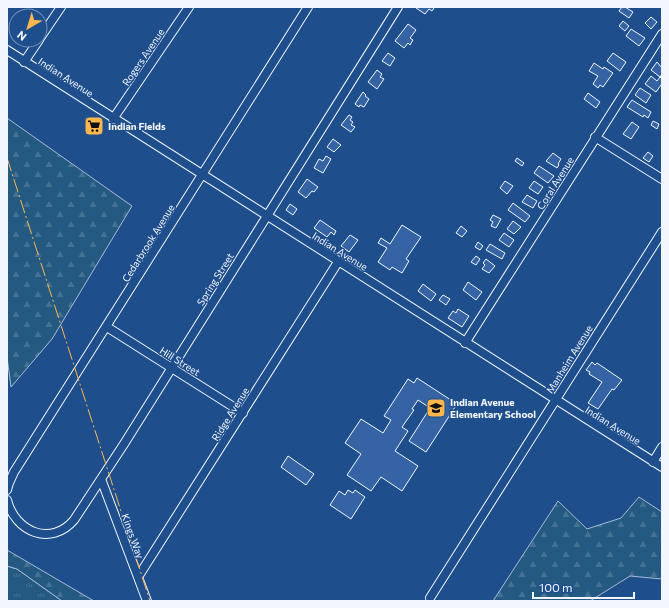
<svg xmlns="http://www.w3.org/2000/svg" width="669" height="608" viewBox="0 0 669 608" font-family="Commissioner,sans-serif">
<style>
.grass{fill:url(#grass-tufts);stroke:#a8bbd7}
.forest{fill:url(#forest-firs);stroke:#a8bbd7}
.building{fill:#3563a3;stroke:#f2f6ff}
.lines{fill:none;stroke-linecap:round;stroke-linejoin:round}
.minor-casing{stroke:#f2f6ff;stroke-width:10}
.minor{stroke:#1f4e8c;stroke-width:8}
.power{stroke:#ffb74d;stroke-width:1;stroke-dasharray:14 3 2 3;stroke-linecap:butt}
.labels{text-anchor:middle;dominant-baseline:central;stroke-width:3;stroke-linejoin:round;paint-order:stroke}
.street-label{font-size:10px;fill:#f2f6ff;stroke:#1f4e8c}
.poi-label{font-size:10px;font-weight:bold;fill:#f2f6ff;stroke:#1f4e8c;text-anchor:start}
</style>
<defs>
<pattern id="grass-tufts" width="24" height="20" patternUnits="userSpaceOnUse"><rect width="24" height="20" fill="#245a82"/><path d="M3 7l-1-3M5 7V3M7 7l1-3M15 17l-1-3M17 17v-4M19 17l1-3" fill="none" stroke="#447295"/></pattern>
<pattern id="forest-firs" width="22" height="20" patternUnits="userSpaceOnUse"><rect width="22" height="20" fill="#245a82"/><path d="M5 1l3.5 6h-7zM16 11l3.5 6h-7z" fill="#447295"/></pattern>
</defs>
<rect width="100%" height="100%" fill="#1f4e8c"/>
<!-- grass -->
<path class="grass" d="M7 566 17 569 62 601H7Z"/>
<!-- forest -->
<path class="forest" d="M7 118 132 206 52 339 11 387 7 357Z
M639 497 662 512V579L630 576 590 601H493L558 501 587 529 621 518Z
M7 550 94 601H62L17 569 7 566Z"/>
<!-- building -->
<path class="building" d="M416 7H433L434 8 432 11 429 9 425 14 416 8Z
M622 7H625L633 12 629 18 619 11Z
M651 17 657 22 651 29 645 23Z
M623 21 629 26 625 31 619 26Z
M408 24 416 30 410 38 413 40 410 45 408 43 404 48 395 41Z
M631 29 645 38 639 46 626 36Z
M388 53 395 58 390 66 382 61Z
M613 53 626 62 620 71 607 61Z
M657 62 662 68V74L660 77 651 70Z
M594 63 603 69 604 67 613 73 603 87 600 85 598 88 593 84 598 76 589 71Z
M377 70 382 74 380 77 384 79 377 89 368 82Z
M651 76 657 81 660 77 662 79V86L661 85 656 92 645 84Z
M640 88 651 95 646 103 635 95Z
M363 92 366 95 365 96 369 99 364 107 360 105 359 107 355 104Z
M588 93 600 102 596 108 584 99Z
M632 100 651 112 648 118 644 115 643 117 627 107Z
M349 115 352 117 350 120 353 122 351 125 355 127 351 132 341 125Z
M653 121 659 124 657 129 651 125Z
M632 122 639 127 631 139 623 134Z
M333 139 341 145 334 152 327 147Z
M648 152 653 156 649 162 643 158Z
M553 153 561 159 558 164 559 165 557 168 546 161Z
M326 156 331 159 323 173 314 168 319 159 323 161Z
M517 158 524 163 522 166 515 161Z
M539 166 554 176 548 183 534 173Z
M307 179 318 187 314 192 312 191 306 198 298 192Z
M505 181 513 186 507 194 500 188Z
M534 181 543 187 538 194 529 188Z
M527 195 537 201 533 208 522 202Z
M513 203 530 216 525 222 508 210Z
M290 204 297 209 293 215 286 210Z
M493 215 501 219 496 228 491 226 493 222 490 220Z
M320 220 336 231 334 235 331 232 327 237 314 228Z
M513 221 521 227 514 234 507 229Z
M402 225 421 237 406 259 409 261 402 273 392 267 390 270 378 262 387 248 378 243 381 238 390 244Z
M461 226 467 231 462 237 456 233Z
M504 233 514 240 509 247 499 240Z
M350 235 358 240 349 252 341 246Z
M478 242 483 246 480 250 475 247Z
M490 244 505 253 502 259 486 250Z
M476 256 480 259 476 265 471 262Z
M486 259 495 266 489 273 482 269 485 265 483 263Z
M468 282 482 292 476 300 463 290Z
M423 284 436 294 431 301 418 291Z
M443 295 450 299 446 305 439 300Z
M458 309 469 316 462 327 448 318 453 311 456 313Z
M592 362 595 365 597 363 622 380 614 390 612 389 598 409 588 403 602 382 589 374 590 372 586 370Z
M417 378 457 404 426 452 409 441 430 408 418 400 412 409 414 410 402 427 408 431 395 451 418 466 402 491 381 477 371 491 347 475 361 454 345 443 361 419 383 433 391 420 384 416 408 379 414 383Z
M288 456 314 474 306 485 281 467Z
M348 490 353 493 355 490 365 497 351 519 330 505 339 491 345 495Z"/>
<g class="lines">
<defs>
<path id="minor" d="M40 38 61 7
M7 50 662 467
M24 62 39 40
M113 119 189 7
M595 137 662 179
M107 327 243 413
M465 343 662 34
M653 462 662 447
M101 479 147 601
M7 490 9 483 14 472 308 7
M7 500C15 532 51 547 74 520L124 444 398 7
M138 577 338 262
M430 598 662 232"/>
</defs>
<!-- minor casing -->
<use href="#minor" class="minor-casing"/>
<!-- minor -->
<use href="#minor" class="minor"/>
<!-- power -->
<path class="power" d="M7 158 150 601"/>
</g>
<!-- icons -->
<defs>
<symbol id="supermarket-square" viewBox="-11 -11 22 22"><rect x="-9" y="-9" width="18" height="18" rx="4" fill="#ffb74d" stroke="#1f4e8c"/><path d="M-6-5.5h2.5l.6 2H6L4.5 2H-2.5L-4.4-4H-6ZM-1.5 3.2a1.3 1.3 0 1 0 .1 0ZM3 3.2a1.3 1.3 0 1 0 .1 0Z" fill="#111"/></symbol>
<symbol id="school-square" viewBox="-11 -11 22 22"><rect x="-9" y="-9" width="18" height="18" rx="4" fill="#ffb74d" stroke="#1f4e8c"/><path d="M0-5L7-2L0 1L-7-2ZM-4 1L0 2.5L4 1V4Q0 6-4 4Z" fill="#111"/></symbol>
</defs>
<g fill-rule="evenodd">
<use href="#supermarket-square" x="83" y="115" width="22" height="22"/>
<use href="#school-square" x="425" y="397" width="22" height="22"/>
</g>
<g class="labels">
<!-- street labels -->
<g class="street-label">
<text transform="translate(143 57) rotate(-56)">Rogers Avenue</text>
<text transform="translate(66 77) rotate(33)">Indian Avenue</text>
<text transform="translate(555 183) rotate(-58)">Coral Avenue</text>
<text transform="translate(148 243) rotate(-58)">Cedarbrook Avenue</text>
<text transform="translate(340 251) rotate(32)">Indian Avenue</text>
<text transform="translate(215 279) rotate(-58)">Spring Street</text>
<text transform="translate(569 359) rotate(-58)">Manheim Avenue</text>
<text transform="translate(180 361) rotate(32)">Hill Street</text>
<text transform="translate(230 414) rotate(-58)">Ridge Avenue</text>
<text transform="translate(613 425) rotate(32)">Indian Avenue</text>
<text transform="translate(133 536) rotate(70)">Kings Way</text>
</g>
<!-- poi labels -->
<g class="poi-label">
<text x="108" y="126">Indian Fields</text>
<text x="450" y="402">Indian Avenue<tspan x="450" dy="12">Elementary School</tspan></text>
</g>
</g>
<!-- border -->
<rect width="669" height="608" fill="none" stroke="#f2f6ff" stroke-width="16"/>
<!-- north arrow -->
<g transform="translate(28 28) rotate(218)"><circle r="19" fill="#1f4e8c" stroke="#7391ba"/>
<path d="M0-3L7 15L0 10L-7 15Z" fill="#ffb74d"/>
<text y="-6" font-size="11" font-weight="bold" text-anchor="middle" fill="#f2f6ff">N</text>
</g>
<!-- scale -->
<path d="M533 592v6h101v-6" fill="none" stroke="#f2f6ff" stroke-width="2"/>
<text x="539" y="592" font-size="12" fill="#f2f6ff" stroke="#1f4e8c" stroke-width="3" paint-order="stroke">100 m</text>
</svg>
